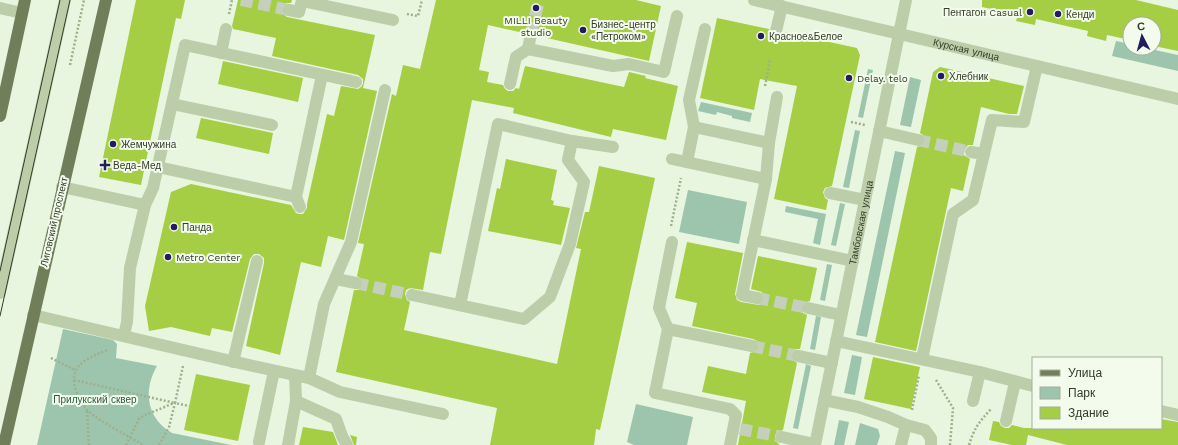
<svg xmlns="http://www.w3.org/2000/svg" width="1178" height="445" viewBox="0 0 1178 445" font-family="'Work Sans',sans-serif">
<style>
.green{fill:#9dc5ad}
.building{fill:#a5ce44}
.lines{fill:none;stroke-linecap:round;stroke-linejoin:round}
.minor-tunnel{stroke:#c4d0bb;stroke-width:12;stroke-dasharray:12 6;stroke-linecap:butt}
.path{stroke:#9eb08b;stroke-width:2.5;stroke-dasharray:2 2;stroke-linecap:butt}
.minor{stroke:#bbcea9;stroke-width:12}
.major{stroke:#707e5a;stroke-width:12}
.tram{stroke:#343b2a;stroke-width:1}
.poi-dot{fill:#241c60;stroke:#f2fbec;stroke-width:1.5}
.labels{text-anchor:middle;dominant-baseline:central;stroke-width:4;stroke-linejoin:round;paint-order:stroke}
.poi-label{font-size:10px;fill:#343b2a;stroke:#f2fbec;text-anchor:start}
.street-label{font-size:10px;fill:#343b2a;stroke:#f2fbec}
.park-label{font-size:10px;fill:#2b5b3f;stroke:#f2fbec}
</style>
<rect width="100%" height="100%" fill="#e8f5df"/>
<!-- green -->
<path class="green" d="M1116 41 1130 44V48H1146L1178 55V71L1112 56Z
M868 69 873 70 863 118 858 117Z
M910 77 921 80 911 127 900 125Z
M701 102 752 113 750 122 732 118V116L717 112 716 115 698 111Z
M855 130 860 131 849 188 843 187Z
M895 151 905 153 867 337 856 335Z
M688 190 747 202 739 244 679 232Z
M840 203 845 204 836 246 831 245Z
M786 206 826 214 820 245 813 243 818 219 785 212Z
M827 264 832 265 825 301 820 300Z
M816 316 821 317 815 350 810 349Z
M63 329 113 340 117 344 116 358 157 366C143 390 146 418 172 433L231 445H37Z
M852 355 862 357 855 395 844 393Z
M806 364 811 366 798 429 793 428Z
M636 404 693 417 687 445H634L627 442Z
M839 420 849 422 844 445H834Z
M860 423 878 429 880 436 877 445H855Z"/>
<!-- building -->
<path class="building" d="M136 0H185L181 19 176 18 141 185 99 177Z
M238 0H292L291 3H286L282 8V13L287 17 375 35 363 88 377 91 344 240 328 236 321 267 301 262 280 355 246 346 264 263V258L259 254H254L250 259 232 332 212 328 210 336 171 327 149 331 145 306 171 192 191 184 291 205 296 213 299 214H303L307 208V204L327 114 334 116 341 86 358 89 361 87 363 84V79L358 75 272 56 276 38 233 29 232 26Z
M436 0H636L661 6 649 61 538 36V31L533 27H528L524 33 488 25 479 70 489 72 487 82 503 85 505 89 508 91H513L516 88 519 89 525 66 624 87 629 72 646 76 645 78 678 86 666 140 613 129 611 137 513 113 514 108 472 100 441 254 430 252 423 290 410 288 406 290 405 294 407 300 410 302 404 330 557 364 581 249 576 248 585 212H589L599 166 655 178 600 430 596 429 594 445H490L497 408 336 372 354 290H359L363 285V280L357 276 364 244 358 243 392 94 396 96 403 65 420 69Z
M982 0H1136L1178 10V51L1154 46V24H1130V40L1107 35 1106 41 1087 36 1088 31 1036 19 1035 25 1016 21 1018 15 982 7Z
M717 18 769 29 771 36 775 38 781 36 783 32 857 48 860 55 832 186 825 188 823 192 825 198 828 200 826 210 774 199 797 86 760 79 754 110 700 98Z
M223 61 303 78 298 102 218 84Z
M940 67 1024 86 1017 114H1009L981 107 973 145H968L964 150V155L970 159 963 191 951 188 916 351 875 342 917 147 923 145 925 141 923 135 920 133 933 72Z
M201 118 273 133 269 154 196 138Z
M506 159 557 170 551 200 554 201 553 205 570 208 561 245 488 231 497 188 500 189Z
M687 242 743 253 735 294 737 300 741 302 759 305 762 303 764 300V296L762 292 751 289 758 256 817 268 810 301 803 303 801 307 803 313 807 315 800 349H795L791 354V359L797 363 783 430 777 432 775 436V440L780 445H738L746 401 702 392 708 366 746 374 750 353 757 351 759 344 757 341 753 339 692 326 697 303 675 298Z
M873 357 920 367 911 409 864 399Z
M196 374 250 385 238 441 184 430Z
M1161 419 1178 422V445H1067L1028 435 1026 445H1012L989 440 993 421 999 422 1001 426 1005 428H1009L1012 425 1024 428H1161Z
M303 427 333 432 338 445H299Z
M350 435 357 437 356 445H354Z"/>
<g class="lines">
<!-- minor-tunnel -->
<path class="minor-tunnel" d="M241 0 289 10
M531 34 539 0
M918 140 971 152
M356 283 412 295
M757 298 808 308
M752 346 798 356
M740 429 782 437"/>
<!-- path -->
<path class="path" d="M229 14 232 0
M407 14 418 16 422 0
M70 65 84 0
M765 86 770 60
M851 122 865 125
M671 226 681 178
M107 350C86 359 66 366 77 393 80 399 83 406 88 411 102 423 127 435 143 445
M51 358 75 370
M183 366 175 403 189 406
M74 380 175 403
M936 380 953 408 950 445
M912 410 919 375
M87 411 89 445
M126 445 139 419 143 416 174 403
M159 445 169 427 175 403
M969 445C974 428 980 421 991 409"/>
<!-- minor -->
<g class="minor">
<path id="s1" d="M754 0C896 32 1037 66 1178 99"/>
<path d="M302 1 393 20"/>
<path d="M0 8 22 13"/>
<path d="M289 10 299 12 302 0"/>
<path d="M776 31 782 6"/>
<path d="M528 49 531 34"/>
<path d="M221 53 226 29"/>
<path d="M510 84 516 57 528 49 613 66 629 64 664 72 677 16"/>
<path d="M172 104 272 125"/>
<path d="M694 127 769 143"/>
<path d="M879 131 918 140"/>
<path d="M971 152 984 154"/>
<path d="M672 159 766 179"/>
<path d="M687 162 694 127 689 100 705 29"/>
<path d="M158 167 296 197"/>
<path d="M62 187 145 205 153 188 185 45 356 82"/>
<path d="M830 193 865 200"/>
<path d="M300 207 296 197 322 75"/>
<path d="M753 240 853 261"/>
<path d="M672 242 659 308 668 329 655 393 730 409 736 415 730 445"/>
<path d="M336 279 356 283"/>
<path d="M0 293 65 0"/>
<path d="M412 295 524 319 550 297 570 244 584 182 568 160 572 141"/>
<path d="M757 298 742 295 766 179 769 143 777 97"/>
<path d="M460 305 498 124 572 141 613 147"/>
<path d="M808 308 841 315"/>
<path d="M33 315C125 336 216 359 309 378L324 304 351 242 385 90"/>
<path d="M668 329 752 346"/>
<path d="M124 335 127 322 130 268 145 205"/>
<path d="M836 341 980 372 1033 386"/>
<path d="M798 356 832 363"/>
<path d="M922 359 953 214 973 200 992 120 1024 122 1037 66"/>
<path d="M233 362 257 261"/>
<path d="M309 378 340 392 443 414"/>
<path d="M824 400 858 407 888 417 906 425 925 430 931 438V445"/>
<path d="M296 401 336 419 342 436 347 445"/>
<path d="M973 401 980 372"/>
<path d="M1161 411 1178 415"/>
<path d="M1006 421 1015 382"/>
<path d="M782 437 815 444"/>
<path d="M259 442 274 371"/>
<path d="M288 445 296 401 295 375"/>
<path id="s2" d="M815 445 906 0"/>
<path d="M901 445 906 425"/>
</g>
<!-- major -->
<path class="major" d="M0 116 25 0
M4 445 106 0"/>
<!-- tram -->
<path class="tram" d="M0 271 60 0
M0 316 70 0"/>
</g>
<!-- markers -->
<g class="poi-dot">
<circle cx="536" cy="8" r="4"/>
<circle cx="1030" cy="12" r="4"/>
<circle cx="1058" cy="14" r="4"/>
<circle cx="583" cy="30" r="4"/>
<circle cx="761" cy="36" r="4"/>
<circle cx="941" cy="76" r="4"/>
<circle cx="849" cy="78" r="4"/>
<circle cx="113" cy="144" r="4"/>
<path d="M103 159h4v4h4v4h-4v4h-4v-4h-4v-4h4z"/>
<circle cx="174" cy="227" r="4"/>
<circle cx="168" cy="257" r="4"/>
</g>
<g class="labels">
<!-- poi labels -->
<g class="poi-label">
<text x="1022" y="12" text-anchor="end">Пентагон Casual</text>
<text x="1066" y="14">Кенди</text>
<text x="536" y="20" text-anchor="middle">MILLI Beauty<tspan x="536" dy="12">studio</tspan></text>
<text x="591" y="24">Бизнес-центр<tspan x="591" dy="12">«Петроком»</tspan></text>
<text x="769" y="36">Красное&amp;Белое</text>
<text x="949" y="76">Хлебник</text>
<text x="857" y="78">Delay. telo</text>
<text x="121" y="144">Жемчужина</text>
<text x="113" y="165">Веда-Мед</text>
<text x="182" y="227">Панда</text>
<text x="176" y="257">Metro Center</text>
</g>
<!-- street labels -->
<g class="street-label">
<text stroke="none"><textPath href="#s1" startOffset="218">Курская улица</textPath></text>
<text transform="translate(54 222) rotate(-77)">Лиговский проспект</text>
<text stroke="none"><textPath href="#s2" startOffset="227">Тамбовская улица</textPath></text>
</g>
<!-- park labels -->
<g class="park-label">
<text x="95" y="399">Прилукский сквер</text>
</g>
</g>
<!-- legend -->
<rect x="1032" y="357" width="130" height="72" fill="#f2fbec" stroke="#a6ae9e"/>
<rect x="1040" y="370" width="20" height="6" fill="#707e5a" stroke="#a6ae9e"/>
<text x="1068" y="377" font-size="12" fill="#343b2a">Улица</text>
<rect x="1040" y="387" width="20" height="12" fill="#9dc5ad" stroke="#a6ae9e"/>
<text x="1068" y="397" font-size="12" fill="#343b2a">Парк</text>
<rect x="1040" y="407" width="20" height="12" fill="#a5ce44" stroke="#a6ae9e"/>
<text x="1068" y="417" font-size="12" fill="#343b2a">Здание</text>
<!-- north arrow -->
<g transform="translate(1142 36) rotate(354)"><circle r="19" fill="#f2fbec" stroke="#a6ae9e"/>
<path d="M0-3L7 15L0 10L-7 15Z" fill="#241c60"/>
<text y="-6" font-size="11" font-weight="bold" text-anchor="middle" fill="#343b2a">С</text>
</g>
</svg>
